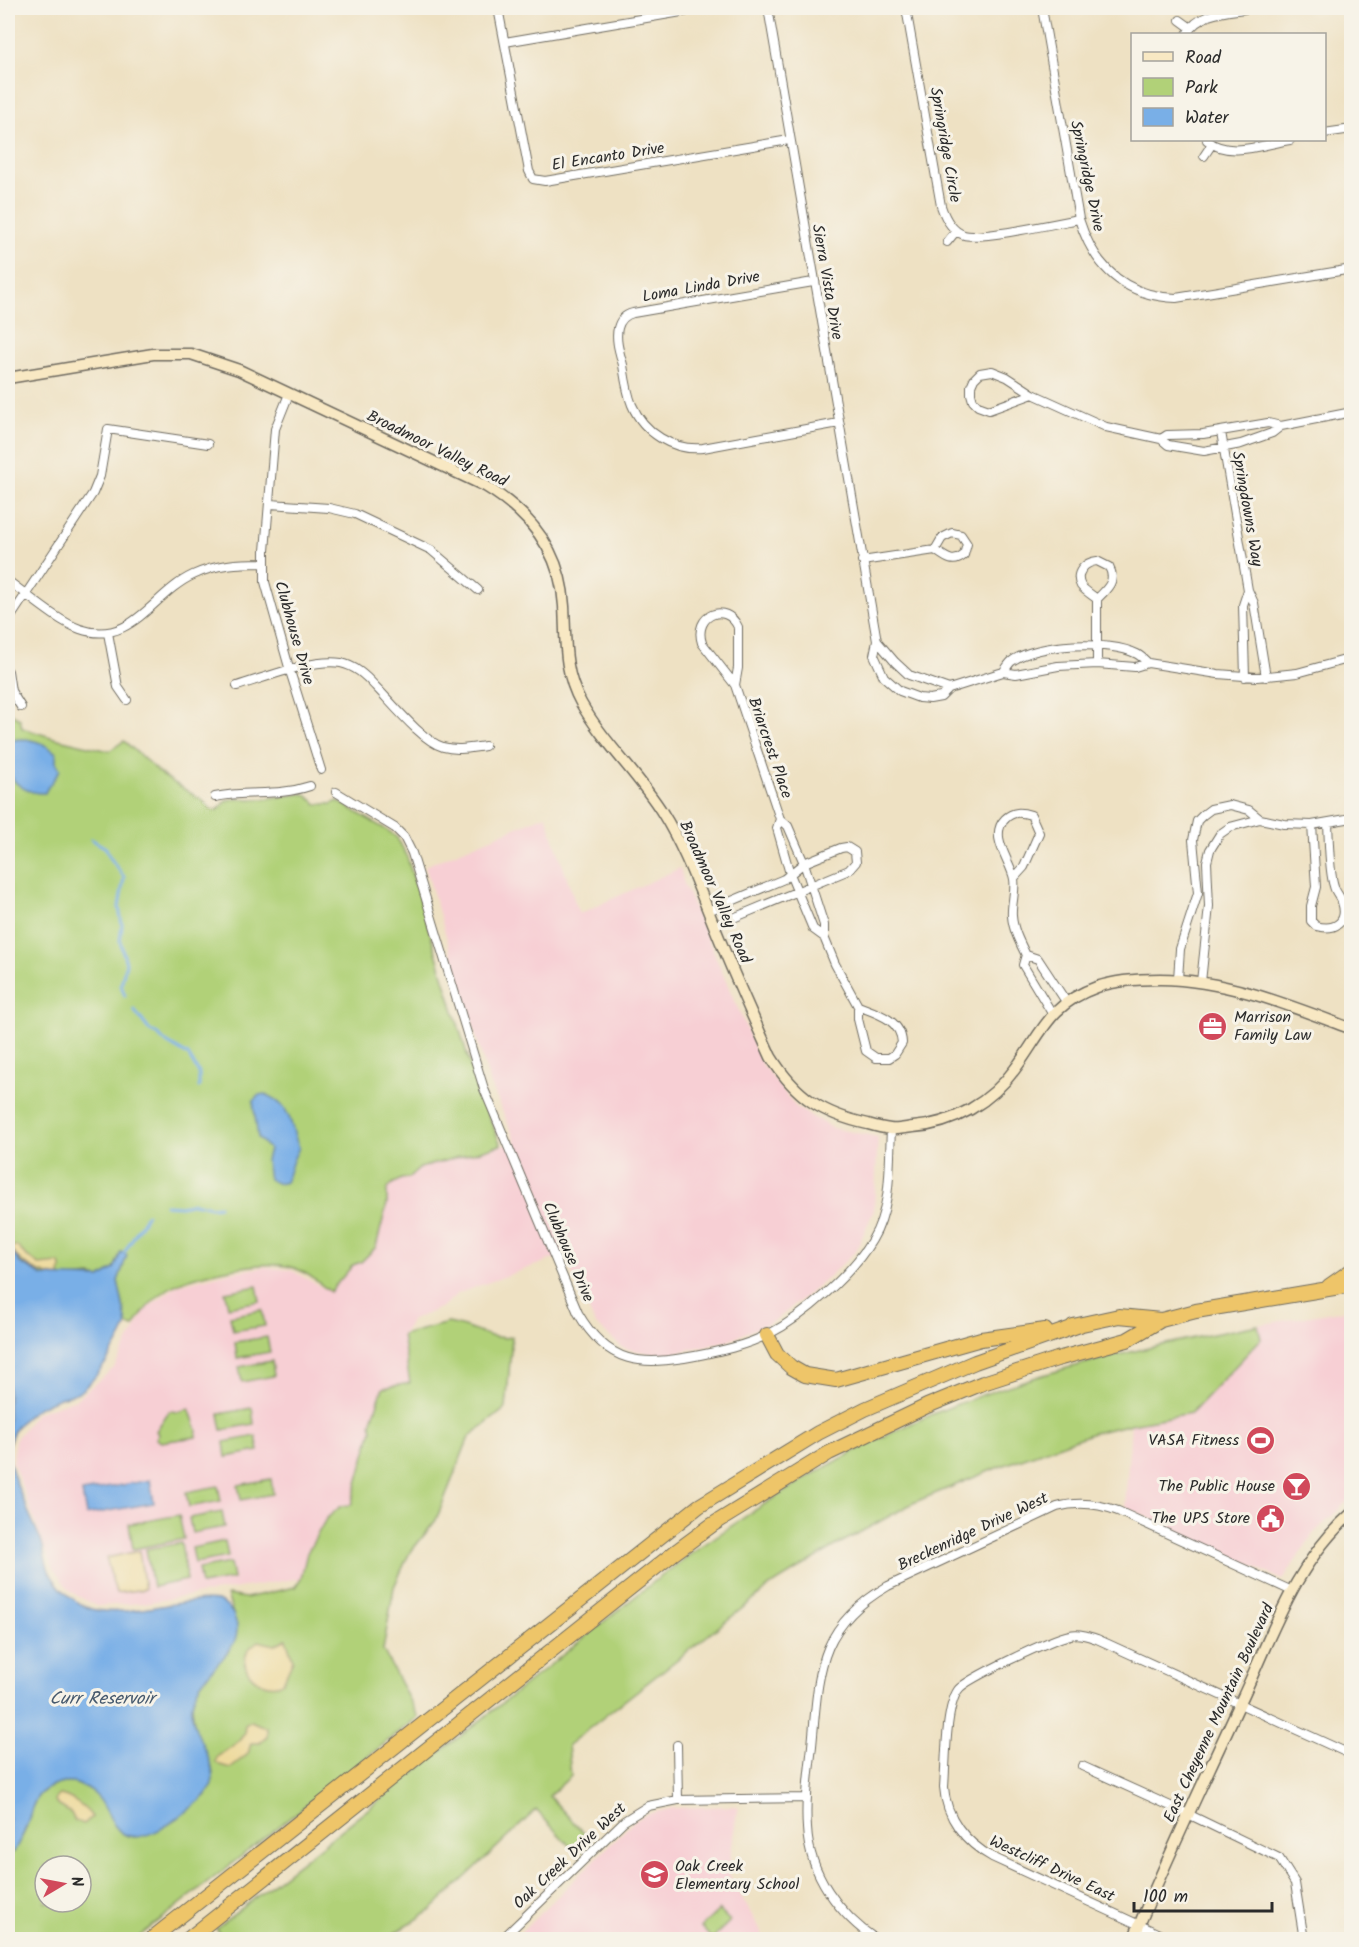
<svg xmlns="http://www.w3.org/2000/svg" width="1359" height="1947" viewBox="0 0 1359 1947" font-family="Kalam,sans-serif">
<style>
.built{fill:#f7cfd4}
.green{fill:#b1d178;stroke:#6e7e52;stroke-width:1.5;fill-rule:evenodd}
.sand{fill:#eeda9e;stroke:#8c8264;stroke-width:1.5}
.water{fill:#79afe7;stroke:#526d89;stroke-width:1.5}
.lines{fill:none;stroke-linecap:round;stroke-linejoin:round}
.stream{stroke:#79afe7;stroke-width:3}
.street-casing{stroke:#6f6b60;stroke-width:10}
.secondary-casing{stroke:#6f6b60;stroke-width:13}
.highway-casing{stroke:#6f6b60;stroke-width:16}
.street{stroke:#fff;stroke-width:8}
.secondary{stroke:#f8e8c3;stroke-width:10}
.highway{stroke:#eec569;stroke-width:14}
.labels{text-anchor:middle;dominant-baseline:central;stroke-width:6;stroke-linejoin:round;paint-order:stroke}
.street-label{font-size:16px;fill:#2b2b2b;stroke:#f7f3e8}
.poi-label{font-size:16px;fill:#2b2b2b;stroke:#f7f3e8;text-anchor:end}
.water-label{font-size:18px;font-style:italic;fill:#46596d;stroke:#f7f3e8}
</style>
<rect width="100%" height="100%" fill="#f7f3e8"/>
<filter id="ink" filterUnits="userSpaceOnUse"><feTurbulence type="fractalNoise" baseFrequency=".0167" numOctaves="2"/><feDisplacementMap in="SourceGraphic" scale="12" xChannelSelector="R" yChannelSelector="G"/><feConvolveMatrix kernelMatrix="1 2 1 2 8 2 1 2 1" color-interpolation-filters="sRGB"/></filter>
<filter id="wash" filterUnits="userSpaceOnUse"><feTurbulence type="fractalNoise" baseFrequency=".008" numOctaves="4" result="noise"/><feDisplacementMap in="SourceGraphic" scale="24" xChannelSelector="R" yChannelSelector="G"/><feGaussianBlur stdDeviation="1.35" result="paint"/><feColorMatrix in="noise" values="0 0 0 0 0 0 0 0 0 0 0 0 0 0 0 0 0 1.4 0 .05"/><feComposite in="paint" operator="in"/></filter>
<g filter="url(#wash)">
<rect width="100%" height="100%" fill="#eee1c3"/>
<!-- built -->
<path class="built" d="M546 815 579 914 680 868 684 884 762 1064 797 1108 832 1128 878 1137 874 1210 856 1251 821 1284 776 1320 726 1341 662 1356 623 1348 595 1324 564 1255 459 1293 442 1307 412 1320 402 1335 411 1383 371 1423 372 1430 351 1506 307 1553 301 1578 143 1603 96 1606 71 1592 52 1567 13 1463 15 1440 36 1413 76 1399 114 1368 146 1309 178 1285 226 1273 265 1267 291 1270 330 1292 353 1265 376 1247 387 1190 392 1184 401 1179 409 1178 420 1168 516 1142 490 1083 425 866Z
M1351 1309V1498L1313 1534 1285 1577 1280 1579 1276 1577 1125 1507 1131 1424 1191 1413 1260 1339 1258 1325Z
M738 1806 728 1872 765 1939 513 1940 634 1821 647 1814 673 1808Z"/>
<!-- green -->
<path class="green" d="M8 696C9 707 9 715 20 719L22 728 54 738 109 751 124 741 163 776 202 800 212 810H218L226 801 231 799H262L301 794H305L317 804H331L338 801 390 832 397 838 406 854 478 1090 501 1145 420 1168 409 1178 401 1179 392 1184 387 1190V1204L376 1247 361 1262 353 1265 330 1292C317 1281 304 1269 286 1266 261 1260 189 1275 168 1289 154 1298 142 1312 134 1327L127 1325 118 1281 127 1255 121 1252 114 1269 100 1278 91 1276 70 1278 43 1276 20 1263 8 1245Z
M257 1286 260 1301 228 1307 225 1292Z
M262 1310 265 1326 233 1331 230 1316Z
M448 1323C470 1326 489 1341 512 1337L506 1408 469 1437 436 1520 409 1554 394 1587 383 1650 418 1717 136 1939 8 1940V1854L14 1852C17 1845 22 1838 25 1831 30 1819 30 1807 38 1796 43 1790 50 1787 58 1784 68 1781 75 1783 84 1787 90 1790 96 1794 100 1798 113 1812 112 1836 135 1837L184 1813 206 1795 211 1788 212 1768 195 1729 192 1705 194 1694 204 1678 228 1652 237 1626 227 1595 246 1598 295 1587 301 1578 307 1553 326 1519 341 1506 351 1505 372 1430 371 1423 383 1388 410 1383 402 1335ZM45 1866H81V1902H45Z
M1258 1325 1261 1339 1191 1413 1131 1424 1093 1433 999 1467 915 1502 837 1545 772 1585 568 1745 571 1776 549 1796 592 1842 578 1855 536 1810 429 1912 385 1939H224L216 1928C326 1843 435 1756 544 1670 603 1623 661 1573 724 1531 789 1486 860 1445 933 1414 1037 1370 1147 1347 1258 1325Z
M267 1337 270 1352 237 1358 235 1342Z
M272 1361 274 1376 242 1382 239 1367Z
M189 1408 197 1430 196 1437 161 1442 156 1439 158 1434 156 1431 169 1411 180 1412Z
M252 1408 254 1424 222 1430 219 1414Z
M256 1436 259 1451 226 1457 224 1442Z
M271 1479 273 1494 241 1500 238 1485Z
M218 1486 221 1501 189 1507 186 1492Z
M222 1512 225 1527 192 1533 189 1518Z
M179 1515 184 1539 133 1549 129 1524Z
M225 1541 228 1557 195 1563 192 1548Z
M181 1543 187 1580 153 1587 146 1549Z
M230 1563 233 1579 201 1585 198 1569Z
M719 1910 730 1921 712 1939 701 1927Z"/>
<!-- sand -->
<path class="sand" d="M12 1246H17C24 1255 30 1258 39 1265L59 1263 61 1266 60 1277C44 1276 21 1265 12 1251Z
M139 1551 145 1589 116 1593 106 1558Z
M286 1639 293 1660 283 1682C265 1696 224 1664 258 1641L275 1645Z
M251 1721 267 1728V1737L259 1743H251L248 1754 230 1768 220 1765 216 1762 217 1757 239 1741 244 1734 245 1725Z
M59 1795C69 1795 87 1809 92 1817L84 1824 75 1821 71 1813 56 1804 55 1800Z"/>
<!-- water -->
<path class="water" d="M9 734 13 740C28 737 44 742 56 753V762L60 769C57 778 48 784 45 793 29 794 12 785 8 769 5 759 8 745 8 735Z
M265 1094C293 1107 289 1122 299 1148L293 1160 286 1182C279 1185 275 1183 269 1179L266 1160 269 1149 258 1138 253 1101 259 1095Z
M8 1245 20 1263 43 1276 100 1278 114 1269 121 1252 127 1255 118 1281 127 1325C116 1348 102 1373 82 1390 76 1394 67 1396 60 1398 35 1407 10 1422 8 1451Z
M8 1455C15 1486 30 1514 42 1543 44 1549 44 1555 46 1561 48 1573 58 1587 68 1595 74 1600 83 1606 91 1609 118 1616 158 1606 186 1602 196 1601 207 1599 217 1601 224 1603 231 1609 234 1616 251 1651 196 1670 192 1705 190 1729 207 1747 212 1769 216 1784 208 1794 197 1803 179 1818 135 1855 115 1826 103 1808 103 1795 81 1786 74 1782 67 1782 59 1784 29 1792 34 1810 24 1832 21 1839 17 1845 14 1852L8 1854Z
M150 1480 154 1503 86 1515 82 1492Z"/>
<g class="lines">
<!-- stream -->
<path class="stream" d="M91 839 106 848 109 856 124 877 119 907 122 925 120 941 126 963 121 985 125 996
M134 1010 150 1031 158 1034 163 1040 188 1055 199 1073V1087
M165 1205 181 1206 194 1203 211 1207 219 1206
M124 1253 147 1214"/>
</g>
</g>
<g filter="url(#ink)">
<g class="lines">
<defs>
<path id="street" d="M498 8 529 171 533 179 545 181 789 140
M768 8 877 641 874 655 884 677 900 691 919 698 930 699 941 697 949 689 1003 672 1016 674 1058 666 1097 664 1135 667 1148 663 1218 674 1257 677 1297 673 1352 658
M906 8 941 206C945 218 952 231 964 235 979 240 1058 223 1079 219
M1042 8 1079 219C1094 267 1124 296 1176 298L1352 269
M1180 20 1191 28
M1187 34C1199 11 1229 12 1252 8
M505 42 705 8
M1324 133 1352 129
M1207 140C1228 159 1264 144 1290 140
M1204 156 1212 144
M947 242 956 231
M813 282 633 313C625 315 620 320 618 328 615 340 620 354 623 365 625 378 627 393 632 405 644 433 673 451 703 448L839 423
M289 394 275 429 265 551V582L290 671 321 770
M1033 394 989 410 978 406 973 401 971 394V386L974 379 980 373 992 371 1007 377 1033 394 1106 427 1161 439 1168 445 1204 451 1241 444 1272 433 1281 426 1352 412
M1221 432 1248 590 1254 603 1266 677
M1161 439 1167 435 1203 434 1268 423 1281 426
M270 504 329 508 355 514 431 550 478 590
M862 561 935 550C945 557 953 565 964 555L967 544 961 535 952 533 942 538 935 550
M8 581C28 595 57 621 80 629 132 647 152 594 193 575 216 564 239 563 264 563
M1097 599C1092 595 1085 591 1081 586 1074 573 1085 562 1097 561L1109 567C1117 581 1107 589 1097 599V664
M8 621 93 493 100 476 108 429 208 444
M108 633 118 687 127 700
M877 641 895 662 909 675 949 689
M8 671 11 691 21 707
M1003 672C1006 669 1009 663 1012 661 1037 643 1110 640 1137 654 1141 656 1145 660 1148 663
M1245 677 1243 605 1248 590
M735 685 738 668V627C726 601 693 615 702 643L735 685 780 819 788 826 804 863 824 925V937L835 964 858 1006V1019L866 1051 876 1058H889L895 1054 902 1043C901 1019 876 1013 858 1006
M237 686C264 678 313 658 341 663 355 666 365 675 375 686 391 702 422 741 443 747 457 751 470 748 485 746
M336 792 395 828 404 837 412 853 484 1089 578 1313C608 1365 641 1366 695 1356 720 1351 745 1346 769 1334 804 1316 852 1274 872 1240 892 1207 889 1166 891 1129
M215 797C247 790 277 797 310 786
M780 819 777 828 790 874 813 929 824 937
M1312 825 1316 887 1311 906V921L1316 926C1334 931 1349 923 1342 902 1340 896 1335 892 1334 886 1329 872 1329 839 1328 824
M1014 878 1024 867 1039 833 1031 815C1021 812 1013 811 1005 819 988 836 1011 861 1014 879 1016 891 1011 904 1012 916 1013 930 1020 943 1026 955L1023 965 1053 1015
M708 911 784 879 804 863 841 848 847 847 855 852 856 862 849 870 714 926
M1026 955 1038 959 1067 1003
M1178 979 1180 949 1198 893 1193 840 1197 821 1203 815 1211 809 1230 805 1249 810 1260 819 1284 824 1312 825 1352 818
M1201 982 1209 906 1207 862 1210 850 1220 834 1230 827 1260 819
M677 1745 678 1800
M1082 1766 1188 1814 1279 1858 1295 1883 1304 1940
M501 1940 624 1821 648 1806 678 1800 807 1798
M877 1940C839 1915 809 1873 807 1828 805 1800 809 1773 812 1746 819 1672 817 1627 888 1586L1057 1507C1078 1501 1097 1503 1118 1511L1292 1591
M1172 1940 992 1857C965 1842 946 1818 944 1787 946 1763 945 1709 958 1690 965 1679 1054 1638 1070 1635 1079 1633 1088 1636 1097 1639L1352 1755"/>
<path id="secondary" d="M8 378 153 354H191L239 370 485 486C530 513 561 552 564 606 566 641 563 670 581 703 603 742 638 774 662 812 684 847 698 886 713 923 731 968 751 1013 771 1057 796 1097 822 1114 868 1124 875 1126 883 1128 890 1129 897 1130 905 1128 913 1127 954 1124 991 1102 1015 1069 1042 1033 1049 1004 1097 987 1117 980 1139 979 1160 979 1228 980 1288 1005 1352 1029
M1133 1940C1166 1859 1204 1782 1240 1703 1271 1637 1295 1562 1352 1513"/>
<path id="highway" d="M1329 1286 1352 1270
M1073 1326 1119 1316 1161 1320
M767 1335 777 1354 791 1367 805 1375 836 1380 981 1339 1045 1330
M150 1940 699 1506 818 1433 865 1409 975 1362 1080 1325
M187 1940 674 1553 712 1525 829 1453 927 1406 983 1383 1057 1359 1127 1340 1161 1320 1196 1311 1352 1285"/>
</defs>
<!-- street casing -->
<use href="#street" class="street-casing"/>
<!-- secondary casing -->
<use href="#secondary" class="secondary-casing"/>
<!-- highway casing -->
<use href="#highway" class="highway-casing"/>
<!-- street -->
<use href="#street" class="street"/>
<!-- secondary -->
<use href="#secondary" class="secondary"/>
<!-- highway -->
<use href="#highway" class="highway"/>
</g>
</g>
<!-- icons -->
<defs>
<symbol id="office-disc" viewBox="-11 -11 22 22"><circle r="9.5" fill="#d1495b" stroke="#f7f3e8"/><path d="M-6-3h4V-5.5h4V-3h4V5H-6ZM-1-4.5V-3h2v-1.5ZM-6 0V1H6V0Z" fill="#fff"/></symbol>
<symbol id="stadium-disc" viewBox="-11 -11 22 22"><circle r="9.5" fill="#d1495b" stroke="#f7f3e8"/><path d="M0-5a6.5 5 0 1 0 0 10a6.5 5 0 1 0 0-10ZM-3.5-1.8h7v3.6h-7Z" fill="#fff"/></symbol>
<symbol id="bar-disc" viewBox="-11 -11 22 22"><circle r="9.5" fill="#d1495b" stroke="#f7f3e8"/><path d="M-6-5H6L.8 .8V4.5H3.5V6h-7V4.5H-.8V.8Z" fill="#fff"/></symbol>
<symbol id="civic-disc" viewBox="-11 -11 22 22"><circle r="9.5" fill="#d1495b" stroke="#f7f3e8"/><path d="M-.6-6.5H3V-4.5H.6V-3L4-1V1h2V6H-6V1h2V-1L-.6-3ZM-1.2 2.5V6h2.4V2.5Z" fill="#fff"/></symbol>
<symbol id="school-disc" viewBox="-11 -11 22 22"><circle r="9.5" fill="#d1495b" stroke="#f7f3e8"/><path d="M0-5L7-2L0 1L-7-2ZM-4 1L0 2.5L4 1V4Q0 6-4 4Z" fill="#fff"/></symbol>
</defs>
<g fill-rule="evenodd">
<use href="#office-disc" x="1196" y="1010" width="33" height="33"/>
<use href="#stadium-disc" x="1244" y="1424" width="33" height="33"/>
<use href="#bar-disc" x="1280" y="1470" width="33" height="33"/>
<use href="#civic-disc" x="1254" y="1502" width="33" height="33"/>
<use href="#school-disc" x="638" y="1858" width="33" height="33"/>
</g>
<g class="labels">
<!-- street labels -->
<g class="street-label">
<text transform="translate(945 145) rotate(80)">Springridge Circle</text>
<text transform="translate(608 157) rotate(-9)">El Encanto Drive</text>
<text transform="translate(1087 176) rotate(78)">Springridge Drive</text>
<text transform="translate(827 282) rotate(80)">Sierra Vista Drive</text>
<text transform="translate(701 287) rotate(-10)">Loma Linda Drive</text>
<text transform="translate(437 449) rotate(26)">Broadmoor Valley Road</text>
<text transform="translate(1247 509) rotate(80)">Springdowns Way</text>
<text transform="translate(294 633) rotate(74)">Clubhouse Drive</text>
<text transform="translate(770 748) rotate(71)">Briarcrest Place</text>
<text transform="translate(715 892) rotate(66)">Broadmoor Valley Road</text>
<text transform="translate(568 1252) rotate(67)">Clubhouse Drive</text>
<text transform="translate(973 1532) rotate(-25)">Breckenridge Drive West</text>
<text transform="translate(1219 1713) rotate(-65)">East Cheyenne Mountain Boulevard</text>
<text transform="translate(570 1856) rotate(-43)">Oak Creek Drive West</text>
<text transform="translate(1052 1869) rotate(25)">Westcliff Drive East</text>
</g>
<!-- poi labels -->
<g class="poi-label">
<text x="1234" y="1017" text-anchor="start">Marrison<tspan x="1234" dy="18">Family Law</tspan></text>
<text x="1239" y="1440">VASA Fitness</text>
<text x="1275" y="1486">The Public House</text>
<text x="1250" y="1518">The UPS Store</text>
<text x="675" y="1866" text-anchor="start">Oak Creek<tspan x="675" dy="18">Elementary School</tspan></text>
</g>
<!-- water labels -->
<g class="water-label">
<text x="102" y="1699">Curr Reservoir</text>
</g>
</g>
<!-- margin -->
<rect width="1359" height="1947" fill="none" stroke="#f7f3e8" stroke-width="30"/>
<!-- legend -->
<rect x="1131" y="33" width="195" height="108" fill="#f7f3e8" stroke="#a5a39c" stroke-width="1.5"/>
<rect x="1143" y="52" width="30" height="9" fill="#f8e8c3" stroke="#a5a39c" stroke-width="1.5"/>
<text x="1185" y="63" font-size="18" fill="#2b2b2b">Road</text>
<rect x="1143" y="78" width="30" height="18" fill="#b1d178" stroke="#a5a39c" stroke-width="1.5"/>
<text x="1185" y="93" font-size="18" fill="#2b2b2b">Park</text>
<rect x="1143" y="108" width="30" height="18" fill="#79afe7" stroke="#a5a39c" stroke-width="1.5"/>
<text x="1185" y="123" font-size="18" fill="#2b2b2b">Water</text>
<!-- north arrow -->
<g transform="translate(63 1884) rotate(80)"><circle r="28" fill="#f7f3e8" stroke="#a5a39c" stroke-width="1.5"/>
<path d="M0-4.5L10 22L0 15L-10 22Z" fill="#d1495b"/>
<text y="-9" font-size="16" font-weight="bold" text-anchor="middle" fill="#2b2b2b">N</text>
</g>
<!-- scale -->
<path d="M1134 1902v9h138v-9" fill="none" stroke="#2b2b2b" stroke-width="3"/>
<text x="1143" y="1902" font-size="18" fill="#2b2b2b" stroke="#f7f3e8" stroke-width="4.5" paint-order="stroke">100 m</text>
</svg>
